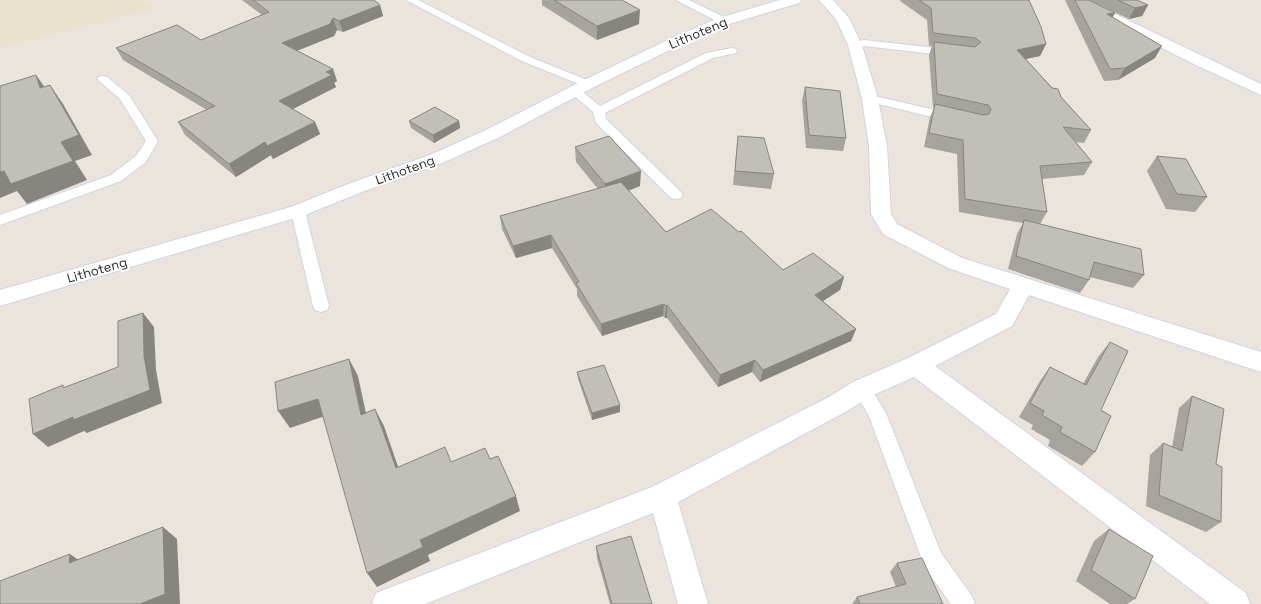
<svg xmlns="http://www.w3.org/2000/svg" width="1261" height="604" viewBox="0 0 1261 604" font-family="'Space Grotesk',sans-serif">
<style>
.education{fill:#eae2cd}
.lines{fill:none;stroke-linecap:round;stroke-linejoin:round}
.service-casing{stroke:#d1d4e0;stroke-width:2}
.minor-casing{stroke:#d1d4e0;stroke-width:2}
.secondary-casing{stroke:#d1d4e0;stroke-width:2}
.service{fill:#fff;fill-rule:evenodd}
.minor{fill:#fff;fill-rule:evenodd}
.secondary{fill:#fff;fill-rule:evenodd}
.wall{fill:#a7a39e}
.shaded-wall{fill:#888581}
.building{fill:#c2beb8;stroke:#888581}
.labels{text-anchor:middle;dominant-baseline:central;stroke-width:4;stroke-linejoin:round;paint-order:stroke}
.street-label{font-size:13px;fill:#292929;stroke:#fff}
</style>
<rect width="100%" height="100%" fill="#eae4dc"/>
<!-- education -->
<path class="education" d="M0 0H142L157 8 0 48Z"/>
<g class="lines">
<defs>
<path id="service" d="M406 0H418L530 57 592 82 594 84 592 86H584L522 61Z
M676 0H689L728 19 729 21 728 23H720Z
M864 40 953 50 958 53 953 56 864 46 855 48 850 45 851 43Z
M732 48 736 49 737 51 736 53 713 58 605 113 606 119 681 192 683 195 681 198 676 199 671 198 596 123 593 112 569 91 571 89H579L600 106 706 53Z
M103 76 107 77 129 95 158 141 146 162 121 181 0 225V215L111 175 136 156 146 141 120 99 97 79 99 77Z
M870 95 957 115 959 118 957 121 953 122 866 101 864 99 866 97Z
M298 206 303 208 305 211 329 306 327 310 321 312 315 310 313 306 291 211 293 208Z
M862 382 868 384 886 413 941 553 972 596 975 604H951L925 568 869 416 853 389 856 384Z"/>
<path id="minor" d="M819 0H833L849 18 862 45 878 99 887 146 891 214 897 224 962 258 1261 352V372L1029 295 1012 326 935 366 1246 593 1250 604H1210L914 377 871 396 847 411 678 502 708 604H678L653 513 425 604H372L376 593 652 487 829 397 853 382 908 358 996 314 1010 289 948 268 883 234 871 214 869 146 862 99 848 45 836 19Z
M1069 0H1086L1261 84V95L1198 66 1071 3Z"/>
<path id="secondary" d="M780 0H801L799 3 729 24 682 44 594 87 500 137 442 163 362 192 305 215 0 306V290L291 207 348 184 430 155 488 129 582 81 672 38 719 18Z"/>
</defs>
<!-- service casing -->
<use href="#service" class="service-casing"/>
<!-- minor casing -->
<use href="#minor" class="minor-casing"/>
<!-- secondary casing -->
<use href="#secondary" class="secondary-casing"/>
<!-- service -->
<use href="#service" class="service"/>
<!-- minor -->
<use href="#minor" class="minor"/>
<!-- secondary -->
<use href="#secondary" class="secondary"/>
</g>
<!-- wall -->
<path class="wall" d="M242 0H374L380 5 383 16 343 32 337 30 334 36 297 51 333 69 337 81 334 83 336 87 293 109 315 122 320 134 273 159 271 155 236 177 185 135 178 122 207 110 123 60 116 48 201 40 262 15Z
M542 0H622L639 24 597 40 542 5Z
M900 0H1029L1046 44 1040 56 1026 59 1091 130 1084 143 1076 142 1092 162 1084 175 1042 179 1047 212 1040 224 1144 275 1133 288 1090 277 1089 280 1080 293 1008 269 1017 234 1023 223 959 212 957 154 924 147 930 117 934 108 933 107 929 55 932 46H929L927 20 900 1Z
M1065 0H1089L1115 13 1112 17 1155 58 1118 80 1104 81Z
M1089 0H1137L1148 5 1142 16 1129 19Z
M805 87 846 138 843 151 806 148 802 100Z
M409 121H459L460 128 434 143 411 128Z
M738 136 774 174 771 189 733 185Z
M575 147 640 186 628 191 666 232 783 270 844 277 840 290 823 301 856 329 851 341 760 382 752 372 718 387 667 318H665L663 316 602 336 577 296V289L552 248 516 258 502 229 500 216 598 189 576 162Z
M1157 156 1207 197 1195 212 1166 209 1147 171Z
M1110 342 1095 452 1082 466 1048 446 1050 440 1031 429 1033 425 1019 417 1040 381 1050 367 1083 384 1098 357Z
M577 372 620 412 592 420 578 379Z
M1192 396 1216 464 1221 522 1206 532 1146 506 1150 455 1163 443 1172 447 1179 408Z
M1109 529 1135 599 1127 604H1110L1076 581 1094 541Z
M596 546 652 604H610L597 558Z
M897 563 943 604H852L857 597 896 587 890 572Z"/>
<!-- shaded-wall -->
<path class="shaded-wall" d="M380 5 383 16 343 32 339 21Z
M1148 5 1142 16 1129 19 1135 8Z
M640 10 639 24 597 40V26Z
M1115 13 1109 24 1107 14Z
M333 18 337 30 334 36 286 55 282 43Z
M1046 44 1040 56 1011 62 1017 50Z
M1162 46 1155 58 1118 80 1125 68Z
M333 69 337 81 334 83 336 87 285 113 279 101 326 72Z
M36 75 49 93 40 88Z
M50 85 63 104 92 155 75 161 87 180 27 204 17 191 0 198V172L61 142Z
M459 121 460 128 434 143 433 135Z
M315 122 320 134 273 159 271 155 236 177 229 164 265 142Z
M641 171 640 186 606 199 605 184Z
M551 235 552 248 516 258 513 246Z
M844 277 840 290 812 308 815 295Z
M664 304 663 316 602 336 601 324Z
M667 305V318H665L666 306Z
M143 313 154 327 156 370 162 403 87 433 84 431 48 447 33 434 144 356Z
M856 329 851 341 760 382 763 370Z
M349 359 358 376 370 432 361 415Z
M755 360 752 372 718 387 720 375Z
M318 399 328 415 290 428 278 411Z
M620 405V412L592 420V413Z
M375 409 384 426 404 484 396 468Z
M516 496 520 511 428 555 430 561 377 587 367 573 420 540Z
M163 527 177 539 180 604H140Z
M70 554 87 566 69 563Z"/>
<!-- building -->
<path class="building" d="M253 0H374L380 5 339 21 333 18 330 24 282 43 333 69 326 72 332 75 279 101 315 122 267 146 265 142 229 164 178 122 215 106 116 48 177 25 201 40 269 12Z
M554 0H622L640 10 597 26Z
M919 0H1029L1041 27 1046 44 1017 50 1052 88 1058 89 1061 97 1091 130 1063 127 1092 162 1040 166 1047 212 965 199 963 140 929 133 935 104 983 115 989 114 991 109 988 105 937 94 934 42 975 47 981 42 975 38 933 33 931 8Z
M1075 0H1089L1115 13 1107 14 1162 46 1125 68 1110 69Z
M1118 0H1137L1148 5 1135 8Z
M36 75 40 88 50 85 79 135 61 142 73 161 11 184 4 171 0 172V86Z
M805 87 840 91 846 138 809 135Z
M435 107 459 121 433 135 409 121Z
M609 136 641 171 605 184 575 147Z
M738 136 764 138 774 174 735 171Z
M1157 156 1186 159 1207 197 1177 194Z
M621 182 666 232 711 209 739 232 741 231 783 270 813 253 844 277 815 295 856 329 763 370 755 360 720 375 667 305 666 306 664 304 601 324 576 283 579 282 551 235 513 246 500 216Z
M1024 220 1141 249 1144 275 1094 262 1089 280 1016 256Z
M143 313 144 356 150 390 73 420V417L33 434 29 399 63 385V388L118 367V321Z
M1110 342 1128 351 1101 410 1111 416 1095 452 1060 432 1062 427 1042 415 1044 411 1030 403 1050 367 1086 385Z
M349 359 361 415 375 409 396 468 445 447 451 462 485 448 490 459 498 456 516 496 420 540 423 547 367 573 318 399 278 411 275 382Z
M604 365 620 405 592 413 577 372Z
M1192 396 1224 409 1216 464 1222 467 1221 522 1159 495 1163 443 1182 451Z
M163 527 165 594 140 604H0V581L70 554 69 563Z
M1109 529 1153 556 1135 599 1091 570Z
M631 536 652 604H612L596 546Z
M922 558 943 604H860L857 597 906 584 897 563Z"/>
<g class="labels">
<!-- street labels -->
<g class="street-label">
<text transform="translate(698 33) rotate(-23)">Lithoteng</text>
<text transform="translate(405 170) rotate(-20)">Lithoteng</text>
<text transform="translate(97 270) rotate(-16)">Lithoteng</text>
</g>
</g>
</svg>
